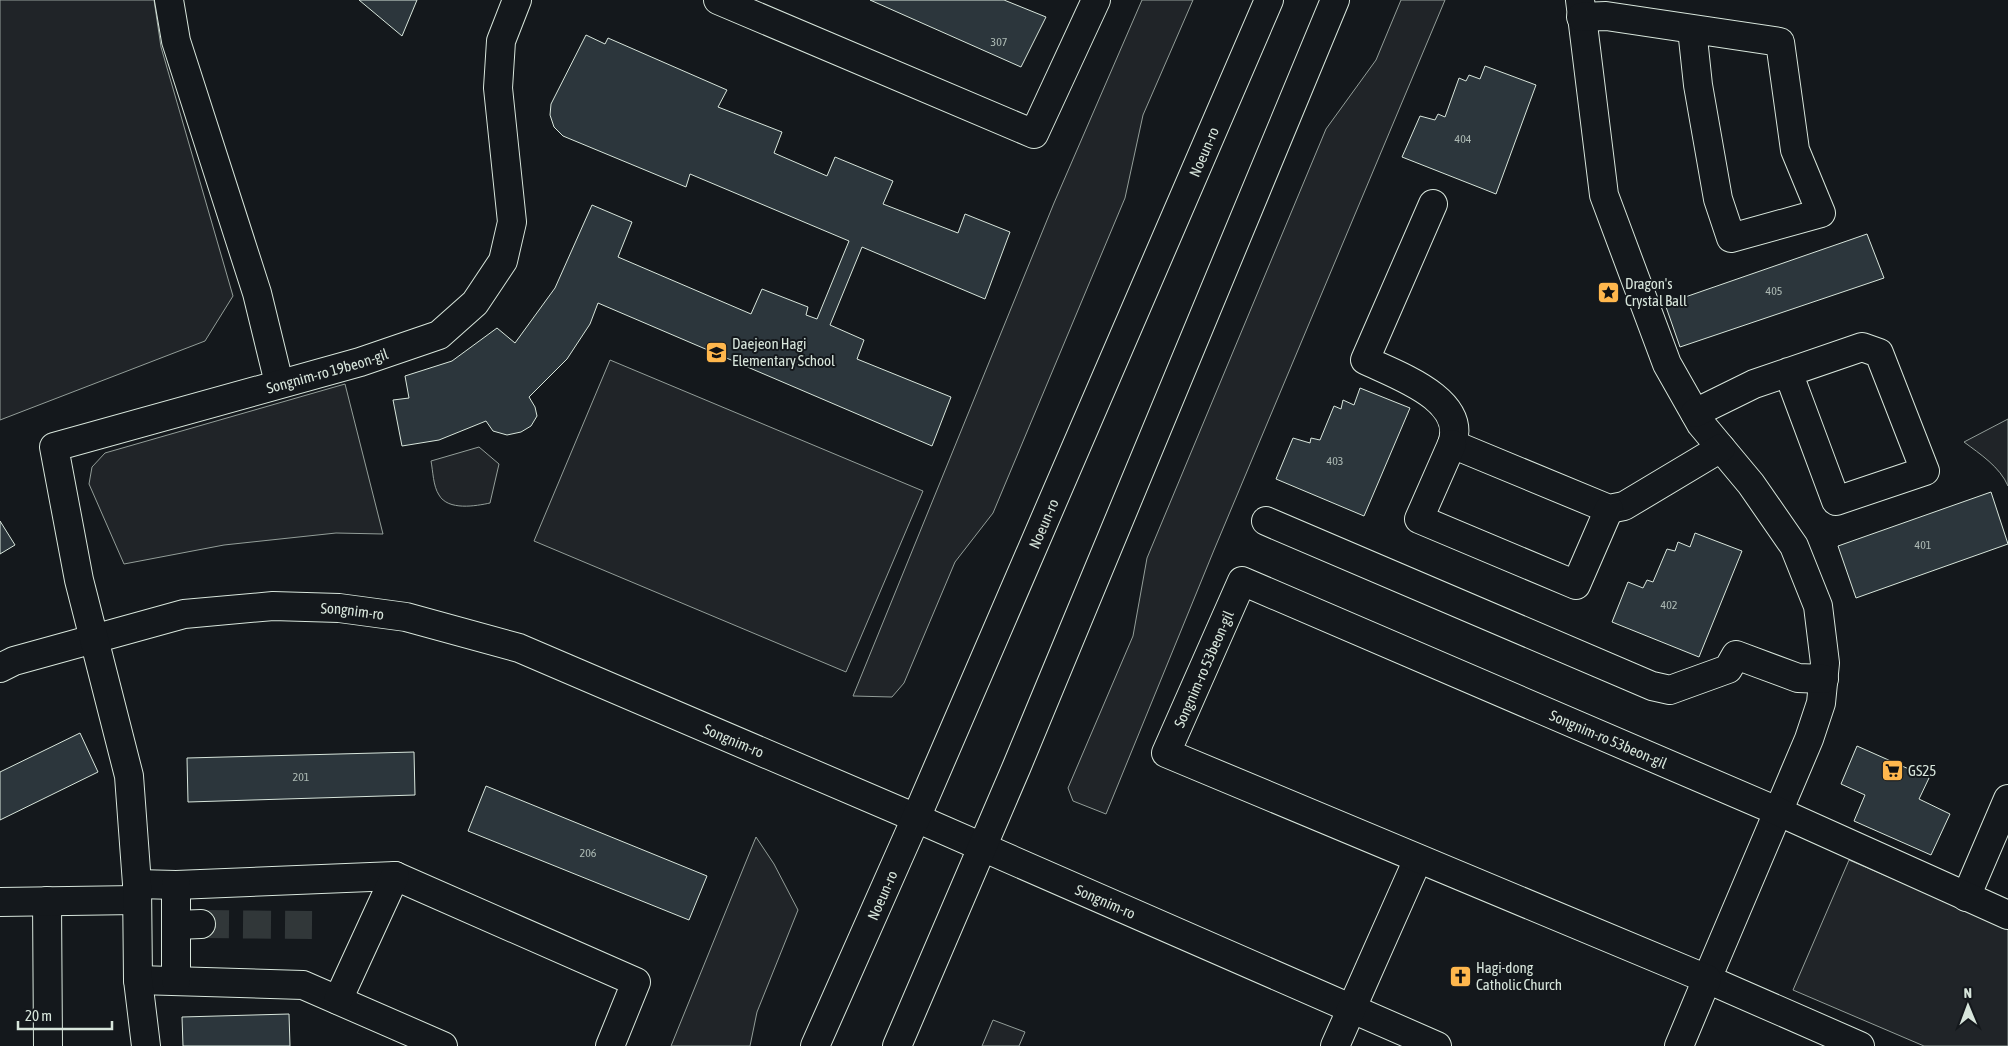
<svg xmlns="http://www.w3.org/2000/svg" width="2008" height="1046" viewBox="0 0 2008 1046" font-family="'Asap Condensed',sans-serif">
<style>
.green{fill:#202428;stroke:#939e99}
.building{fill:#2c363c;stroke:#d8e6dc}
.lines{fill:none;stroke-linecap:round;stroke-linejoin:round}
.minor-tunnel{stroke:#313739;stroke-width:28;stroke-dasharray:28 14;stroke-linecap:butt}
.minor-casing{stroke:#d8e6dc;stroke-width:30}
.minor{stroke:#14181c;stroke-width:28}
.labels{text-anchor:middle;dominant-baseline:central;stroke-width:4;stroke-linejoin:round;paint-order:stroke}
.number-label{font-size:12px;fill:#adbab4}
.street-label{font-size:15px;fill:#d8e6dc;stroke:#14181c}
.poi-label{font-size:15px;fill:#d8e6dc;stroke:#14181c;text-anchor:start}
</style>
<rect width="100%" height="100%" fill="#14181c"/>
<!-- green -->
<path class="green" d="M0 0H154L161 47 233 296 205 341 0 420Z
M1142 0H1193L1143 115 1125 198 993 513 955 562 904 683 892 697 853 696 1054 203Z
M1401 0H1445L1214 550 1106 814 1073 801 1068 788 1133 636 1147 558 1326 129 1376 60Z
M610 360 923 491 846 672 534 541Z
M345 384 383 534 336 533 224 545 124 564 89 484 92 467 105 453Z
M2008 419V486C2000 467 1980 454 1964 442Z
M479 447 499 464 490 503C476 506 448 511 439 495 433 486 433 471 431 461Z
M756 837 774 864 798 910 757 1012 750 1046H671Z
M1849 860 2008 928V1046H1924L1793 990Z
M993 1020 1025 1032 1019 1046H982Z"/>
<!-- building -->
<path class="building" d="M359 0H417L402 36Z
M870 0H1004L1046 17 1021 67Z
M586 35 605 44 608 38 727 90 718 107 782 132 774 153 827 176 835 157 893 181 883 204 958 233 965 214 1010 232 985 299 862 247 830 325 864 340 857 359 951 397 932 446 598 303 590 324 567 359 529 397 535 407 537 416 531 426 521 432 507 435 493 431 486 421 439 440 402 446 393 400 409 398 405 376 452 361 497 328 515 343 555 288 592 205 632 222 618 257 751 314 762 289 808 307 806 315 817 319 849 241 690 174 686 187 563 136 554 127 550 115 551 104Z
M1485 66 1536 85 1496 194 1402 157 1420 116 1435 120 1438 114 1445 117 1459 78 1466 81 1469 75 1480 79Z
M1867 234 1884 278 1680 347 1665 304Z
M1360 388 1410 408 1364 516 1276 479 1293 438 1310 443 1311 438 1320 440 1334 406 1341 409 1343 400 1354 405Z
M1991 492 2008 544 1856 598 1838 546Z
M0 521 15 545 0 554Z
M1695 533 1742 551 1699 657 1612 622 1628 582 1643 588 1647 580 1653 582 1667 549 1675 551 1678 542 1690 547Z
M80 733 98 772 0 820V772Z
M1857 746 1929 778 1919 799 1950 814 1931 855 1854 821 1865 795 1841 784Z
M414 752 415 795 188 802 187 758Z
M486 786 707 876 689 920 468 831Z
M289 1014 290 1046H183L182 1017Z"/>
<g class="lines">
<!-- minor-tunnel -->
<path class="minor-tunnel" d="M201 924 312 925"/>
<defs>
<g id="minor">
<path d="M169 0 176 41 257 293 279 383"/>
<path d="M718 0 1034 134 1096 0"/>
<path d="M1580 0 1604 195 1667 364 1701 424 1751 484 1794 546 1818 606 1825 663 1821 703 1809 739 1707 979 1860 1046"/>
<path d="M1581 17 1606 16 1780 42 1795 150 1821 213 1731 238 1718 199 1698 85 1692 29"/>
<path d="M1433 204 1365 360C1396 375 1468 399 1452 444L1609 509 1624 506 1721 448"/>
<path d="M1695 413 1754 384 1862 347 1879 353 1925 471 1836 501 1788 372"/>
<path d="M1452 444 1419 519 1576 585 1609 509"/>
<path d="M1266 521 1652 686 1670 690 1728 669 1736 655 1798 678 1824 679"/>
<path id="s1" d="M0 668 14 661 184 614 273 606 339 608 406 617 519 648 916 818 1437 1046"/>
<path d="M137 884 176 885 395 876 636 982 610 1046"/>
<path d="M1966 897 2008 799"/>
<path d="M47 901 48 1046"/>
<path d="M0 902 136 900"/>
<path d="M176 925 201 924"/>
<path d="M138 980 303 985 443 1046"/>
<path d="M176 980V885"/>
<path d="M338 1000 395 876"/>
<path id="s2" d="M146 1046 138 980 137 884 129 776 79 580 54 447 360 362 439 335 475 303 503 261 512 222 498 88 501 41 517 0"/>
<path id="s3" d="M815 1046 916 818 1269 0"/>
<path d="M897 1046 1017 766 1335 0"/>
<path d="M1335 1046 1418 859"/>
<path id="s4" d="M1679 1046 1707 979 1166 753 1242 581 1777 811 2008 915"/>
</g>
</defs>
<!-- minor casing -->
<use href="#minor" class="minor-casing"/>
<!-- minor -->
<use href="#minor" class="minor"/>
</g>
<!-- icons -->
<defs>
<symbol id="sight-square" viewBox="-11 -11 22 22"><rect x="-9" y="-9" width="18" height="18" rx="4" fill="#ffb74d" stroke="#14181c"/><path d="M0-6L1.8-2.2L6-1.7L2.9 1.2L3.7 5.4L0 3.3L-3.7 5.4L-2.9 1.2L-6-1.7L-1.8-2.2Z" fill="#111"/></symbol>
<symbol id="school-square" viewBox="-11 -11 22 22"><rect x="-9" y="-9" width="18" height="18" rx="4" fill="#ffb74d" stroke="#14181c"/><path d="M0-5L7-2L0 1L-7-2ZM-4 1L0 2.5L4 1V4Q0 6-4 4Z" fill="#111"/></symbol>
<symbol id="supermarket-square" viewBox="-11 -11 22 22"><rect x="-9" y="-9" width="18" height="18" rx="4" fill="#ffb74d" stroke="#14181c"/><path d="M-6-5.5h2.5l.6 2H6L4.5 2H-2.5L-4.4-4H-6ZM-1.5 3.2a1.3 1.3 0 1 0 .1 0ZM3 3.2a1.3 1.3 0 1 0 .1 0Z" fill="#111"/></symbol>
<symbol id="church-square" viewBox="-11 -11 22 22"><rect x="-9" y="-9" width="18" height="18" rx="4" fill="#ffb74d" stroke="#14181c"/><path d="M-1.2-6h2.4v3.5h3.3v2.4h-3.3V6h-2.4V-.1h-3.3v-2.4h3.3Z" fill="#111"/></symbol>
</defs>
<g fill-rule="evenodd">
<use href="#sight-square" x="1596" y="280" width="25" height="25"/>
<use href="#school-square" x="704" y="340" width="25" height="25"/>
<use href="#supermarket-square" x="1880" y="758" width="25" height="25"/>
<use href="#church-square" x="1448" y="964" width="25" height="25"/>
</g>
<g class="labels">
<!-- number labels -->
<g class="number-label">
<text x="999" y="42">307</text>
<text x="1463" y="139">404</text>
<text x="1774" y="291">405</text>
<text x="1335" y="461">403</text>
<text x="1923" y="545">401</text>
<text x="1669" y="605">402</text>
<text x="301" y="777">201</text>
<text x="588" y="853">206</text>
</g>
<!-- street labels -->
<g class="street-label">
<text stroke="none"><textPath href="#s3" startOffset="975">Noeun-ro</textPath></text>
<text stroke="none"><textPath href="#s2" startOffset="892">Songnim-ro 19beon-gil</textPath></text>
<text stroke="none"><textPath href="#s3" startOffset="570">Noeun-ro</textPath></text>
<text stroke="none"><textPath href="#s1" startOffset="361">Songnim-ro</textPath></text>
<text stroke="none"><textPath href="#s4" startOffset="751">Songnim-ro 53beon-gil</textPath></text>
<text stroke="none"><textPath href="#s4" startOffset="1246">Songnim-ro 53beon-gil</textPath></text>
<text stroke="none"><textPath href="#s1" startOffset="766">Songnim-ro</textPath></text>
<text stroke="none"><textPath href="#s3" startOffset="165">Noeun-ro</textPath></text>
<text stroke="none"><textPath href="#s1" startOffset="1171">Songnim-ro</textPath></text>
</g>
<!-- poi labels -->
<g class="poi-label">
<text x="1625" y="283">Dragon's<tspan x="1625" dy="17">Crystal Ball</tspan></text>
<text x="732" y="343">Daejeon Hagi<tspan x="732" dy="17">Elementary School</tspan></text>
<text x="1908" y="770">GS25</text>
<text x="1476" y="967">Hagi-dong<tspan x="1476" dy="17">Catholic Church</tspan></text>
</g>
</g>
<!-- north arrow -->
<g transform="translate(1968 1006) rotate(359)" stroke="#14181c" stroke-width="4" paint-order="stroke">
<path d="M0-4L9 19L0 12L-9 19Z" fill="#d8e6dc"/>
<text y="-8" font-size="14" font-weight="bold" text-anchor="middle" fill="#d8e6dc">N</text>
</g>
<!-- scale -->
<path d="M18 1021v8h94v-8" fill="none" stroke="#d8e6dc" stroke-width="2.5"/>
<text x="25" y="1021" font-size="15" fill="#d8e6dc" stroke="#14181c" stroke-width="4" paint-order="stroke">20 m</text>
</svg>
